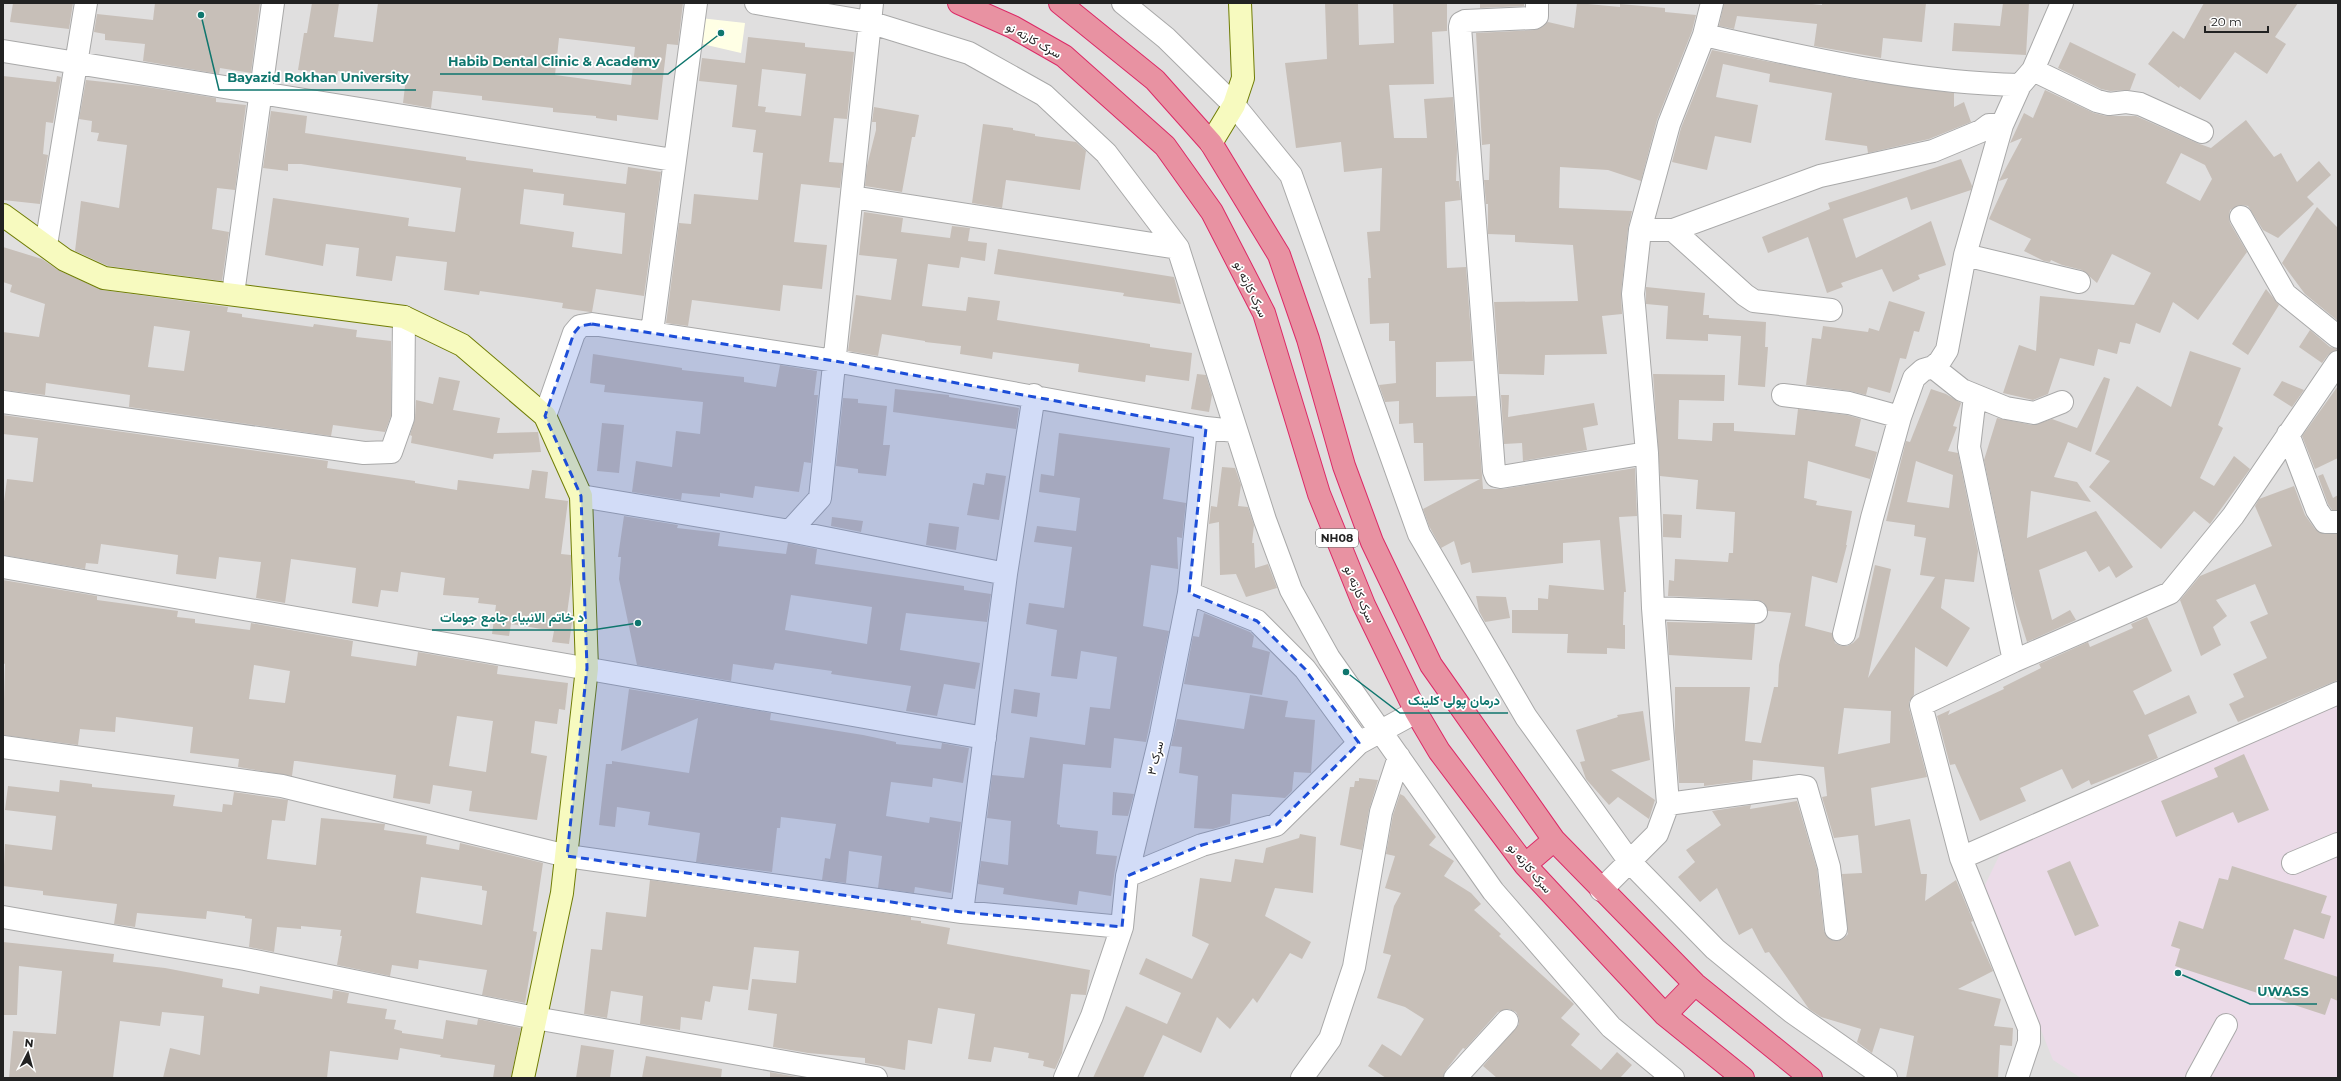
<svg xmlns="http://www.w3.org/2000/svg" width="2341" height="1081" viewBox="0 0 2341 1081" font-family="Montserrat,Vazirmatn,sans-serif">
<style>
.residential{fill:#e0dfdf}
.industrial{fill:#ebdbe8}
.education{fill:#ffffe5}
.building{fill:#c7bfb8;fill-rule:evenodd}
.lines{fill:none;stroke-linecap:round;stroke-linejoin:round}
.street-casing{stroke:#a9a9a9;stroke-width:24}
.secondary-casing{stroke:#707d05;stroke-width:24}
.highway-casing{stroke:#dc2a67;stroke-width:24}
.street{stroke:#fff;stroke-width:22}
.secondary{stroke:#f7fabf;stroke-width:22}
.highway{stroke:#e892a2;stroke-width:22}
.marked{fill:#1d4ed8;fill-opacity:0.2;stroke:#1d4ed8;stroke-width:3;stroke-dasharray:8 5;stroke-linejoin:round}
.labels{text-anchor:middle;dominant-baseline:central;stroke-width:3.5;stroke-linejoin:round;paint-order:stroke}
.shield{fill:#fff;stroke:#646464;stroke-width:1}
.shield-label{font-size:11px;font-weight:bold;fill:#222}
.street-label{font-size:12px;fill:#222;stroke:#fff}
.leader{fill:none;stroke:#0f766e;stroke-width:1.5}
.callout-dot{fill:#0f766e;stroke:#fff;stroke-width:1.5}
.callout-label{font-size:13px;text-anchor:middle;font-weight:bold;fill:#0f766e;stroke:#fff;stroke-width:3.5;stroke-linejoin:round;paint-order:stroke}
</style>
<rect width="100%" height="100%" fill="#f2efe9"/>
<!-- residential -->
<path class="residential" d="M3 3H2338V1078H3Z"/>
<!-- industrial -->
<path class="industrial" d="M2338 696V1078H2081L2053 1060 1984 887 2003 848Z"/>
<!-- education -->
<path class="education" d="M700 18 745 23 741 53 698 43Z"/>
<!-- building -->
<path class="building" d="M13 3H73L69 29 10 22Z
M155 3H260L251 73 220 68 219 74 143 61 145 44 105 40V34L94 32 97 14 153 20Z
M312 3H339L334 37 373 42 378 3H683L678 45 667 44 658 120 617 115V121L596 118V116L553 112V108L482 100V96L437 91H433L431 108 403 103 406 78 338 71 337 75 298 70 304 33H307ZM559 38 635 47 631 85 555 75Z
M1325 3H1358L1359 45 1394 43 1393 3H1447V31L1432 32 1434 84 1389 85 1394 138H1427L1424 99 1453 97 1457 149 1456 181H1459L1461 200 1445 202 1447 268 1466 267 1473 361 1436 362V397L1476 396 1483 489H1503L1635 468 1637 516 1619 517 1626 592H1624L1623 625H1625V649L1607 648V654L1567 653 1568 634 1512 633V610H1538V598L1548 599 1549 585 1604 590 1600 540 1563 543V563L1472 573 1470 562 1461 565 1454 541 1441 548 1429 526 1423 509 1480 479 1424 481 1423 443H1414L1413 423 1399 424V401L1385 402 1379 385 1396 383 1395 341H1389V323L1370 324 1368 278H1371L1367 232 1380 231 1382 168 1344 172 1341 142 1296 148 1285 63 1327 59Z
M1480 3H1524V6L1480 8Z
M1577 3 1620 7V4L1665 8V12L1696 15 1692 31 1657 120 1641 181 1608 170 1560 167 1559 208 1632 211 1628 229 1621 293 1622 314 1602 316 1607 354 1545 355 1544 375 1499 374 1494 302 1578 301 1573 245 1515 242V235L1488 234V204H1486L1484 180H1489L1490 144 1482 145 1476 33 1535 30 1548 22 1574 28Z
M1724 3H1802L1822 5V3H1926L1922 42 1883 38 1881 58 1814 46 1817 24 1737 16 1734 29 1719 26Z
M2003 3H2029L2026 55 1952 51 1954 23 2000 26Z
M2204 3H2298L2275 37 2286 44 2267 74 2235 52 2200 100 2180 86 2179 88 2148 64 2173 31 2184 39Z
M748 37 805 43V47L854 52 847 119 834 118 829 162 843 163 840 188 801 184 794 242 827 245 822 289 783 285 780 311 692 300 688 326 666 323 679 223 691 224 694 194 758 200 763 153 753 152 756 130 732 127 737 85 699 81 702 58 745 63ZM762 69 806 74 801 116 765 112 766 107 758 106Z
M2070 42 2136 74 2130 90 2110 91 2101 89 2058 68Z
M1712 50 1859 80 1954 93V107L1964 102 1971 122 1929 139 1868 153 1867 146 1825 140 1832 93 1769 82 1770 74 1723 64 1716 97 1758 105 1751 143 1715 136 1707 170 1672 162 1681 128Z
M3 76 56 82 57 76 61 77 53 123 46 122 43 154 48 155 40 204 3 200Z
M86 80 141 86 216 98V102L246 105 235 190 217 188 212 229 229 232 222 281 108 266 75 251 81 201 119 208 127 145 97 141 99 133 91 132 92 121 79 119Z
M2045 90 2094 113 2106 116H2136L2197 143 2211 148 2246 120 2274 157 2281 153 2297 182 2319 161 2331 175 2307 197 2314 204 2278 238 2263 230 2248 206 2241 205 2230 210 2229 217 2230 223 2247 252 2198 320 2173 302 2160 333 2136 323 2130 344 2120 342 2117 354 2098 349 2094 366 2060 358 2048 394 2033 400 2003 393 2019 345 2036 351 2040 296 2134 305 2151 273 2112 254 2097 283 2082 270 2062 265 2051 260 2050 262 2044 261 2024 251 2031 239 1989 219 2008 178 1999 181 2000 179 2022 138 2010 143 2011 141 2024 113 2033 118ZM2181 153 2205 165 2212 179 2200 201 2166 183Z
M874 107 919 115 915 137H912L902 192 865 186 867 166 876 130V122H872Z
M271 111 307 116 305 133 466 157V160L533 169V172L626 184 628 167 661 172 644 296 596 289 592 312H590L562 308 563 303 523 297 480 291 479 295 444 290 447 262 396 256 392 281 356 276 359 248 326 244 323 266 265 255 273 198 409 218 408 226 455 232 461 188 301 164H288V171L263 168ZM524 189 564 194 563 205 625 213 622 254 572 247 574 232 520 224Z
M983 124 1013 128V130L1035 134V136L1076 142 1086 151 1080 190 1006 180 1002 208 972 203Z
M1961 159 1972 186 1971 190 1911 210 1907 197 1843 219 1856 258 1931 221 1946 265 1918 275 1920 279 1893 292 1882 269 1841 283 1843 287 1827 293 1808 237 1768 253 1762 237 1830 209 1828 203Z
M2317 207 2338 228V321L2305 294 2282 263Z
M864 212 903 218 901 232 950 238 952 226 970 228 968 241 987 243 985 261 961 257 959 268 928 264 922 306 966 311 968 297 1000 301 997 320 1150 344V347L1192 353 1189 381 1146 375 1145 382 1078 372 1079 364 993 352 992 359 960 354 961 346 925 342V341L882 334 878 356 848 351 856 295 891 300 897 259 859 255Z
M3 247 42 259 60 271 102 290 228 307 227 312 242 314V317L313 327 314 324 357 330 356 337 391 341V416L385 432 333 425 331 436 129 407 130 395 46 383 45 395 3 390V332L39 337 45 304 10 292 12 285 3 282ZM154 326 190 331 184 371 148 367Z
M998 249 1174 277 1181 304 1123 296 1124 293 994 274Z
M1646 287 1705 293 1703 315H1709V318L1766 322 1765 347H1768L1765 387 1738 385 1741 336 1708 334V341L1666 339 1668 306 1646 304Z
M2266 289 2279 305 2248 355 2232 344Z
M1889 301 1925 312 1919 332 1914 331 1906 359 1900 358 1890 393 1868 387 1866 395 1850 391 1806 385 1812 338 1821 339 1823 326 1868 332 1869 328 1879 331Z
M2310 330 2330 347 2338 349 2328 355 2322 363 2299 347Z
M2190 351 2241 368 2218 425 2223 428 2200 478 2214 486 2234 456 2250 469 2210 524 2194 511 2161 549 2089 487 2110 461 2095 454 2137 386 2171 407Z
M593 354 682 368V370L744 377V382L776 387 780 365 817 371 814 395H818L811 463 804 462 799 492 755 486 753 498 720 493V497L682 493 681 500 632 492 636 461 672 467 676 431 700 434 703 402 604 392 605 385 590 383Z
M1197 374 1206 375 1212 395 1209 412 1191 409Z
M1653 374 1725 375 1724 401 1679 400 1678 439 1712 441 1713 423H1734V431L1795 435 1798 409 1847 415 1861 419 1855 446 1877 452 1870 479 1808 461 1804 498 1817 501 1816 505 1852 511 1846 545H1847L1837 583 1812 576 1805 626 1832 633 1835 643 1841 646H1847L1853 643 1859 637 1875 565 1891 569 1868 678 1935 577 1920 575 1926 538 1914 536 1915 525 1886 521 1906 441 1910 442 1931 389 1946 394 1961 403 1953 426 1957 427 1948 451 1958 453 1978 551 1974 582 1945 579 1941 608 1970 628 1947 667 1915 647 1914 695 1909 702V708L1927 777 1871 788 1875 826 1910 819 1921 874H1927L1925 901 1956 880 1973 921 1971 922 1993 971 1958 989 2001 999 1994 1026 2013 1028 2012 1046 2000 1045 1998 1078H1906L1914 1036 1880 1028 1872 1053 1857 1042 1861 1029 1821 1017 1809 1009 1769 952 1765 953 1752 928 1739 935 1717 888 1700 902 1678 877 1695 862 1686 850 1721 825 1712 811 1751 805 1750 809 1797 801 1817 869 1824 931 1831 940 1837 941 1843 939 1848 934 1842 874 1862 873 1858 835 1834 838 1822 797 1827 796 1824 767 1753 760 1752 780 1704 786V783H1679L1675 733V687H1750L1745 741 1761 743 1774 687H1778L1779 665 1791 613 1768 611 1763 602 1756 600 1668 596 1669 580 1674 581 1675 559 1728 562 1729 553H1733L1735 512 1696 509 1698 480 1660 476ZM1916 461 1953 475 1949 508 1907 502ZM1844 708 1891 711 1890 743 1838 754Z
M439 377 460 381 453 410 500 418 497 433 538 432 541 452 494 454 493 459 411 443 412 436 410 435 415 418 416 400 433 404Z
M2104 377 2110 379 2091 452 2068 442 2054 477 2077 482 2091 502 2031 491 2027 538 2096 511 2133 567 2116 578 2109 566 2099 572 2086 551 2039 570 2052 620 2070 610 2076 620 2027 642 2012 593 1984 460 1997 418 2032 425 2052 419 2077 428Z
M2282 381 2304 390 2292 407 2273 395Z
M2338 386V458L2315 469 2302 436Z
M895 389 949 395V397L1019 408 1016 429 893 412Z
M1501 395H1509L1508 417 1594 403 1598 425 1583 428 1587 450 1523 461 1522 443 1504 444Z
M843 398 858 399V403L887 406 883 445H890L886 476 858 473V469L836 466Z
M3 415 328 461 327 468 415 481V483L457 490 458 480 529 489 532 470 548 472 545 498 568 501 561 554 571 555V584L567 614 573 615 569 644 552 642 554 631 511 624 509 636 492 634 496 605 478 603 479 598 443 595 445 578 401 572 398 592 381 590 378 607 352 603 356 568 291 559 285 603 256 598 261 562 219 557 216 579 176 574 178 555 101 544 98 564 86 563 85 569 3 555V509L7 479 33 482 38 438 3 434Z
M602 423 624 425 619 473 597 471Z
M1059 433 1170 448 1163 499 1186 503 1182 538 1177 537 1178 569 1151 565 1143 626 1169 631 1146 742 1114 738 1111 768 1063 764 1057 824 1060 825V827L1098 831 1096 854 1117 856 1111 896 1079 891 1077 905 1003 894 1004 888 978 884 981 861 1008 865 1011 821 987 818 992 775 1024 778 1030 737 1085 745 1090 707 1110 709 1117 657 1081 651 1077 679 1051 676 1057 630 1026 624 1029 603 1064 608 1072 547 1034 542 1037 526 1076 531 1080 498 1039 492 1041 474 1054 476Z
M1222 467 1235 468 1241 485 1238 506 1248 507 1254 525 1252 543H1254L1255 568 1268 564 1277 588 1246 597 1236 574 1220 575 1219 522 1209 524 1211 506 1217 507Z
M986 473 1006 476 999 520 967 515 973 483 984 485Z
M2323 474 2333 498 2338 495V510H2332L2328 504 2318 476Z
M2294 486 2305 515 2315 529 2325 534H2338V680L2238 722 2229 704 2244 697 2233 674 2267 658 2250 622 2268 614 2255 584 2216 600 2227 616 2213 627 2221 645 2201 656 2180 600 2200 576 2272 546 2255 506 2259 499Z
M1663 514 1682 515 1681 538 1663 537Z
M624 516 678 525 677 528 720 533 718 546 786 554 788 543 817 549 815 564 964 586V590L991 594 987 622 906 613 900 650 980 663 975 689 944 684 937 716 906 711 911 686 831 674 832 671 775 663 773 670 733 664 731 681 637 665 619 579 621 557H618ZM791 595 872 607 867 644 785 630Z
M832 517 863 521 861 532 831 526Z
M929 523 959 527 956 550 926 545Z
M3 580 97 596V600L178 611 177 617 195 619V623L250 630 251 623 353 641 351 656 416 666 418 652 498 666 497 674 568 683 565 710 559 709 557 724 535 721 531 753 547 756 537 820 469 811 472 791 433 785 430 804 393 798 396 775 297 761H294L292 776 238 767 239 759 190 753 193 727 116 717 115 732 80 729 78 745 3 735 5 664 3 663ZM254 665 290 671 285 703 249 699ZM457 716 493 721 486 772 449 766Z
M1476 596 1506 597 1510 618 1485 622 1479 611Z
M1204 613 1250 632 1254 636 1252 647 1270 652 1262 695 1184 684 1193 636 1199 637Z
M2147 617 2172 671 2133 691 2145 715 2189 695 2197 713 2148 735 2158 758 2091 785 2089 780 2072 789 2062 769 2020 788 2026 801 1980 821 1955 764 1950 765 1937 716 1950 710 1948 715 2004 689 2003 687 2041 668 2039 664 2088 642 2090 647 2133 628 2131 624Z
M1667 622 1755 624 1752 660 1669 655Z
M629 689 771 713 770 720 863 735 896 742V744L941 749 942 743 969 748 963 783 933 778 932 787 891 782 886 816 929 823 930 817 961 822 951 893 915 887 914 893 878 888 882 856 849 851 846 883 822 880 825 858 830 859 836 824 781 817 780 828H777L772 872 696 862 700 833 648 825 650 812 617 807 615 827 599 825 606 764H612V761L689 773 698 718 621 751Z
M1014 689 1040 693 1037 717 1011 713Z
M1250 695 1288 701 1285 717 1315 720 1311 773 1294 772 1292 791 1285 798 1232 794 1230 824 1213 829 1194 828 1198 776 1179 773 1182 747 1171 746 1177 719 1244 729Z
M1643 711 1650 760 1611 770 1655 800 1649 819 1618 797 1609 805 1586 779 1580 762 1585 761 1576 730 1618 717 1617 715Z
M2244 754 2269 810 2238 823 2233 812 2176 837 2161 801 2218 777 2214 768Z
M1359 778 1378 780 1369 810 1362 850 1340 845 1350 787H1354L1355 781H1359Z
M60 780 92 784V787L175 795 173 806 222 812 223 804 232 805 234 792 288 800 285 821 272 820 267 859 316 865 321 818 385 824 384 830 427 836 426 844 459 850 460 843 543 863 533 931 537 932 525 1003 482 995 487 970 419 960 418 969 392 965 390 976 337 965 342 936H340L341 930 301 926V929L277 927 274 952 249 947 252 919 245 918V916L207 911 206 919 137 913 135 927 114 924 117 904 43 895V891L3 886 5 844 52 850 56 816 5 810 8 786 59 792ZM421 877 482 886V890L487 891 482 925 416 913Z
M1113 792 1134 794 1128 816 1112 815Z
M1400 794 1404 796 1436 837 1429 845 1454 861 1444 876 1471 893 1481 904 1474 910 1501 934 1499 936 1574 1004 1561 1018 1580 1034 1571 1045 1601 1070 1617 1052 1632 1065 1620 1078H1497L1483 1066 1519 1024V1018L1516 1012 1509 1009 1498 1012 1465 1049 1463 1048 1446 1070 1443 1078H1386L1368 1066 1382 1044 1401 1056 1424 1019 1405 1007 1377 998 1391 955 1383 953 1394 906 1401 893 1385 888 1395 856 1386 854 1393 815Z
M1300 834 1316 837 1313 893 1275 888 1265 916 1311 942 1302 959 1290 953 1257 1003 1253 998 1230 1029 1217 1017 1201 1053 1163 1035 1143 1078H1093L1126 1006 1167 1024 1181 993 1139 974 1146 958 1192 979 1209 944 1192 936 1200 878 1231 882 1235 859 1263 863 1266 848 1299 838Z
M2070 861 2099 926 2075 936 2047 871Z
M2232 866 2327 896 2321 913 2331 916 2324 939 2294 929 2284 959 2338 977V1001L2331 998 2325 1015 2175 966 2180 949 2171 946 2179 921 2203 929 2219 878 2228 880Z
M650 880 911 917V920L921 921V923L950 928 947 944 1090 970 1086 995 1071 994 1062 1053 1055 1069 1043 1066 1044 1061 1028 1058 1029 1053 994 1047 991 1062 968 1059 975 1014 938 1008 932 1044 908 1040 905 1070 865 1063V1058L808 1053 773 1047 777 1014 748 1010 752 979 796 983 799 951 754 947 748 990 713 986 710 1002 705 1001 702 1020 681 1017 680 1030 640 1024 643 996 611 991 607 1018 584 1014 591 949 602 950 606 912 646 917Z
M3 942 114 954 113 962 165 968 223 979 222 987 259 994 260 986 332 999 333 990 349 993 347 1003 387 1009 385 1019 396 1020 394 1029 402 1031V1033L443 1039 446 1020 477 1025 478 1019 521 1028 511 1078H493L495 1065 440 1057 441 1055 400 1048 398 1060 330 1051 327 1078H163L170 1048 200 1055 204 1016 162 1012 160 1026 120 1021 113 1078H9L13 1031 56 1034 62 971 19 966 17 1015H3Z
M581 1045 614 1050 610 1078H576Z
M646 1056 722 1069 721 1078H642Z
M770 1072 802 1078H770Z"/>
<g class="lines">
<defs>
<path id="street" d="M756 3 869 22 969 53 1044 95 1106 153 1178 248 1265 520 1291 590 1329 658 1493 891 1611 1027 1673 1078
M1123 3 1166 38 1234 105 1291 175 1419 534 1526 717 1630 862 1715 949 1792 1012 1886 1078
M1537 3V16L1534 18 1465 21 1461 23 1460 27 1494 471 1496 476 1501 477 1647 453
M1704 35C1808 58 1914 83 2020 85L2033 70 2097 101 2109 104 2126 102 2140 104 2202 132
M3 51 673 160
M2033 70 2062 3
M852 197 1178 248
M2241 217 2285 294 2338 337
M1640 230H1673L1820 176 1933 151 1981 131 1989 125H2002L2020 85
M1673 230 1745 295 1754 301 1831 310
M46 245 86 3
M1965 255 2079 282
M233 294 273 3
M652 332 696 3
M1933 367 1962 390 2006 408 2034 413 2062 402
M1783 395 1849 403 1900 417
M1975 396 1969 447 2014 661
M3 402 364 453 391 452 403 418 404 317
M545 416 574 333 580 326 592 324 835 361 1206 428 1235 431
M2288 434 2317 510 2325 522H2338
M581 496 790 531 1006 574
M790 531 820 498 872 3
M3 567 985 738
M1189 593 1257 621 1305 669 1359 743
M1653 608 1756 612
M1844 634 1872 518 1900 417 1914 378 1923 370 1933 367 1940 361 1947 350 1965 255 2002 125
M3 747 282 786 567 856 962 912 1122 927
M1668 804 1800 786 1806 787 1829 867 1836 929
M1961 858 2338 693
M2293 863 2338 844
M1127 876 1202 845 1276 825 1359 743 1416 712
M1601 890 1657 834 1668 804 1653 608 1647 453 1633 294 1640 230 1669 124 1704 35 1712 3
M962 912 1006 574 1034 395
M3 917 245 959 535 1018 876 1078
M1065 1078 1092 1016 1122 927 1127 876 1161 734 1189 593 1206 428
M1302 1078 1330 1039 1354 967 1381 812 1399 757
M1455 1078 1507 1021
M2017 1078 2029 1042V1028L1961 858 1921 705 2014 661 2170 593 2233 516 2338 362
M2197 1078 2226 1025"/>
<path id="secondary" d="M1211 143 1234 105 1243 78 1240 3
M3 215 65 260 104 278 404 317 462 345 545 416 581 496 587 668 562 893 523 1078"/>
<path id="highway" d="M959 3 1013 27 1064 56 1165 146 1212 212 1264 313 1319 494 1364 605 1416 712 1439 751 1525 865 1665 1015 1743 1078
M1060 3 1155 80 1211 143 1279 255 1308 339 1344 466 1372 542 1431 665 1554 840 1695 984 1811 1078
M1525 865 1554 840
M1665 1015 1695 984"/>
</defs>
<!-- street casing -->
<use href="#street" class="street-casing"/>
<!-- secondary casing -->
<use href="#secondary" class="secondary-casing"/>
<!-- highway casing -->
<use href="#highway" class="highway-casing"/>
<!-- street -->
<use href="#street" class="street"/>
<!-- secondary -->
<use href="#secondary" class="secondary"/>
<!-- highway -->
<use href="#highway" class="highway"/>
</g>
<!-- marked area -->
<path class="marked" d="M592 324 835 361 1206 428 1189 593 1257 621 1305 669 1359 743 1276 825 1202 845 1127 876 1122 927 962 912 567 856 587 668 581 496 545 416 574 333 580 326Z"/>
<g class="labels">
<!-- shield labels -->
<rect class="shield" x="1316" y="529" width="42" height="18" rx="3"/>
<g class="shield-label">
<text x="1337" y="538">NH08</text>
</g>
<!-- street labels -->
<g class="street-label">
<text transform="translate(1034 40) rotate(29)">سرک کارته نو</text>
<text transform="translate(1251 289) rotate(64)">سرک کارته نو</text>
<text transform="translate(1360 594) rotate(67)">سرک کارته نو</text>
<text transform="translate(1155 758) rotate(-76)">سرک ۳</text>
<text transform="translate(1530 868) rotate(50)">سرک کارته نو</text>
</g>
</g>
<!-- callouts -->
<path class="leader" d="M721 33L668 74H440M201 15L219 90H416M638 623L592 630H432M1346 672L1400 713H1508M2178 973L2250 1004H2317"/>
<g class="callout-dot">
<circle cx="721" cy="33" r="4"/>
<circle cx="201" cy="15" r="4"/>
<circle cx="638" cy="623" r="4"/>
<circle cx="1346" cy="672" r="4"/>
<circle cx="2178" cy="973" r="4"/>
</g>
<g class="callout-label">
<text x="554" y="66">Habib Dental Clinic &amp; Academy</text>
<text x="318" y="82">Bayazid Rokhan University</text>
<text x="512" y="622">د خاتم الانبیاء جامع جومات</text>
<text x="1454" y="705">درمان پولی کلینک</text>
<text x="2283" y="996">UWASS</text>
</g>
<!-- border -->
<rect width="2341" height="1081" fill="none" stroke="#222222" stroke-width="8"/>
<!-- north arrow -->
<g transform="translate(28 1053) rotate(6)" stroke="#ffffff" stroke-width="3" paint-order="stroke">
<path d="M0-3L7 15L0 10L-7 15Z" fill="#222222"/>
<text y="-6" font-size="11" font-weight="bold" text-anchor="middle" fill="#222222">N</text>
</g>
<!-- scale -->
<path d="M2205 26v6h63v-6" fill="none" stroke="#222222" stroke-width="2"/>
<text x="2211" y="26" font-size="12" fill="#222222" stroke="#ffffff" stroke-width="3" paint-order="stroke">20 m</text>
</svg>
